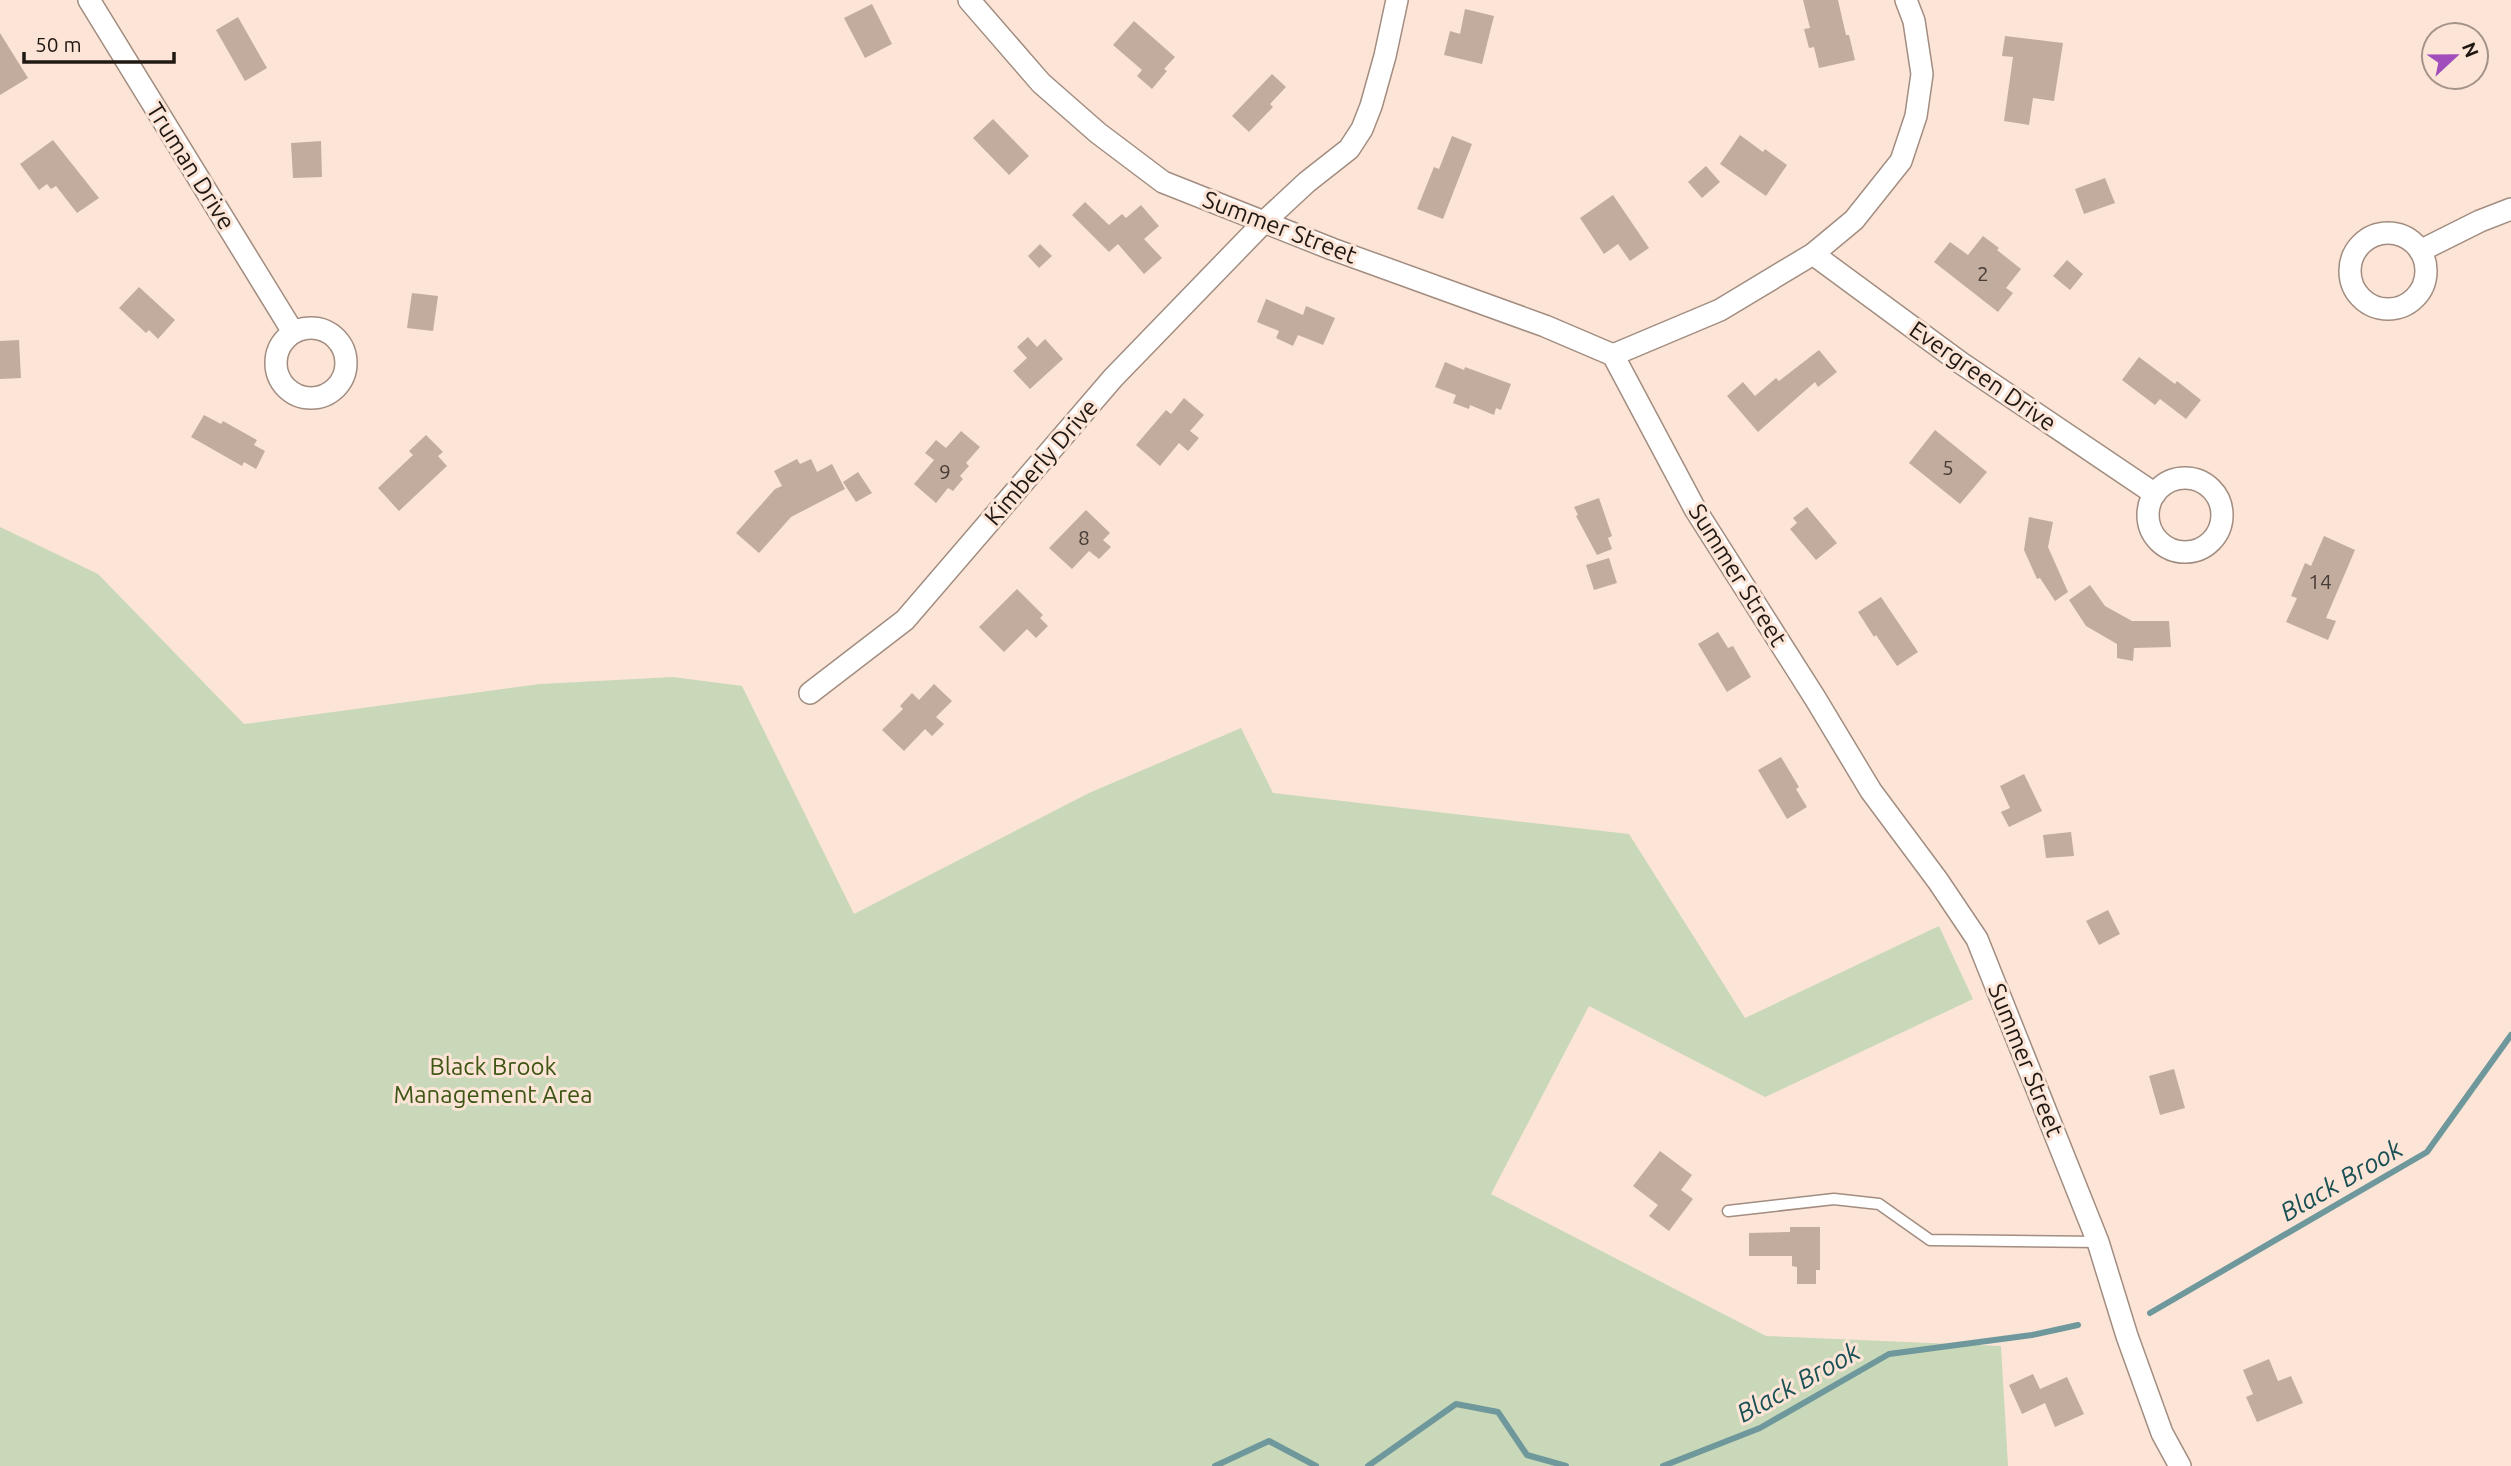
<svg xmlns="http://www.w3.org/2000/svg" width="2511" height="1466" viewBox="0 0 2511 1466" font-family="Ubuntu,sans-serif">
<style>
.green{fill:#c9d8b8}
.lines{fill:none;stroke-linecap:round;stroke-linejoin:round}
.stream{stroke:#6e989c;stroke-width:6}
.building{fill:#c2ac9e}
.service-casing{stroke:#a28d80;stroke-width:13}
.minor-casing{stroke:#a28d80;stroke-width:24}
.service{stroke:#fff;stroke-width:10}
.minor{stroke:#fff;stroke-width:21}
.labels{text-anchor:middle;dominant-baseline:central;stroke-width:6;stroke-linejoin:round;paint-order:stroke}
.number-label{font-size:21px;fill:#483d36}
.street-label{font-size:24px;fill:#201813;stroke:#fce5d7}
.park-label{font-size:24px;fill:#3d5513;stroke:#fce5d7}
.water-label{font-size:26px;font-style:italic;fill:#185055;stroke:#fce5d7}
</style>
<rect width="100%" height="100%" fill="#fce5d7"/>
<!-- green -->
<path class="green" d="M0 527 98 574 244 724 540 684 673 677 742 686 854 914 1089 793 1241 728 1273 793 1629 834 1745 1018 1939 926 1973 999 1765 1097 1589 1006 1491 1194 1766 1336 2001 1346 2008 1466H0Z"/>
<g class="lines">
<!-- stream -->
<path class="stream" d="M2150 1313 2427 1152 2511 1035
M1215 1466 1269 1441 1316 1466
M1368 1466 1456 1404 1498 1412 1527 1455 1566 1466
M1663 1466 1760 1428 1889 1354 2032 1335 2078 1325"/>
</g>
<!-- building -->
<path class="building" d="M1803 0H1838L1846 35H1849L1855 60 1819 68 1814 47 1809 48 1804 29 1810 28Z
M872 4 892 44 865 58 844 18Z
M1465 9 1494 16 1482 64 1444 55 1450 31 1460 34Z
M238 17 267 68 245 81 216 30Z
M1134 21 1175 57 1164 69 1167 71 1152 89 1137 76 1142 70 1113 45Z
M0 33 28 78 0 95Z
M2005 36 2063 43 2054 101 2033 98 2029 125 2004 121 2013 57 2002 56Z
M1272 74 1286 87 1270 104 1273 107 1249 132 1232 116Z
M993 119 1029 156 1009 175 973 138Z
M1740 135 1763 152 1765 149 1787 165 1766 196 1720 164Z
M1452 136 1472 144 1443 219 1417 209 1434 167 1439 169Z
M53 140 99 198 77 213 56 186 51 189 47 184 39 190 20 164Z
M321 141 322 177 293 178 291 143Z
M1706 166 1720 182 1702 198 1688 182Z
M2105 178 2115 203 2084 214 2075 189Z
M1613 195 1649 248 1630 261 1618 244 1604 254 1580 218Z
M1085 202 1109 225 1122 214 1126 218 1141 205 1159 226 1144 239 1162 258 1144 274 1118 244 1109 252 1072 215Z
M1983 236 1999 248 1997 250 2021 269 2006 288 2013 293 1998 312 1934 262 1950 242 1968 255Z
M1040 244 1052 256 1039 268 1028 256Z
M2067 260 2083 274 2070 290 2053 276Z
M139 287 175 320 158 339 149 330 146 333 119 308Z
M412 293 438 296 433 331 407 328Z
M1266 299 1303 315 1306 306 1335 318 1323 345 1298 335 1293 346 1276 338 1279 331 1257 322Z
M1028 337 1037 347 1045 339 1063 359 1030 389 1013 371 1027 358 1017 347Z
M19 340 21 378 0 379V341Z
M1819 350 1837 372 1818 387 1815 382 1758 432 1727 396 1743 382 1755 396 1776 378 1779 381Z
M2139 357 2175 384 2177 381 2201 400 2186 419 2160 399 2155 405 2122 380Z
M1445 362 1464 370 1465 367 1511 384 1501 410 1496 408 1494 415 1470 405 1469 409 1453 403 1456 395 1435 387Z
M1184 398 1204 415 1190 431 1199 438 1188 451 1179 443 1160 466 1136 445 1166 410 1171 414Z
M204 415 221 424 223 421 257 440 254 445 265 451 256 469 244 462 242 466 191 437Z
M1935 430 1987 472 1960 504 1909 463Z
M961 431 980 447 966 463 969 466 960 476 963 479 953 491 948 488 936 503 914 484 934 460 925 453 936 440 946 448Z
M426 435 443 452 438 456 447 466 399 511 378 488 413 455 409 451Z
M797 459 800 464 811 459 817 472 832 464 845 489 791 517 759 553 736 533 775 489 782 486 774 471Z
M858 472 872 493 856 502 843 482Z
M1599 498 1612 536 1608 538 1612 549 1597 555 1576 516 1578 515 1574 507Z
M1807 507 1837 543 1816 560 1790 529 1797 523 1793 518Z
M1086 510 1110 533 1103 540 1111 547 1099 559 1089 551 1072 569 1049 548Z
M2029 517 2053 522 2048 547 2068 592 2055 601 2040 578 2037 579 2024 550Z
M2324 536 2355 550 2326 618 2336 621 2328 640 2286 622 2297 598 2291 596 2305 563 2311 566Z
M1609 558 1617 583 1594 590 1586 565Z
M2090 585 2105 606 2132 621H2169L2171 647 2134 648 2133 661 2117 658V644L2086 626 2069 600Z
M1017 589 1043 615 1040 618 1048 626 1036 638 1027 629 1004 652 979 627Z
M1881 597 1918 652 1897 666 1876 635 1874 637 1858 612Z
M1718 632 1728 648 1733 646 1751 677 1727 692 1698 644Z
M934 684 952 701 936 717 944 724 932 736 925 729 904 751 882 730 903 709 900 706 912 693 919 700Z
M1781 757 1799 787 1796 789 1807 807 1787 819 1758 770Z
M2024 774 2042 811 2009 827 2001 812 2010 808 2000 786Z
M2071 832 2074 856 2046 858 2043 835Z
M2108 910 2120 934 2099 945 2086 921Z
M2174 1069 2185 1108 2160 1115 2149 1076Z
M1660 1151 1692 1175 1681 1190 1693 1199 1669 1231 1649 1216 1658 1205 1633 1186Z
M1790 1227H1820V1270H1816V1284H1797V1267L1792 1266V1256H1749V1233L1790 1232Z
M2269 1359 2278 1381 2291 1376 2303 1403 2257 1422 2246 1397 2253 1394 2243 1370Z
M2033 1374 2040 1389 2067 1377 2084 1414 2055 1427 2045 1403 2022 1414 2009 1385Z"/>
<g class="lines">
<defs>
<path id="service" d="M1728 1211 1834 1199 1879 1204 1930 1240 2098 1242"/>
<path id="minor" d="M89 0 293 332
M969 0 1041 83 1098 133 1163 182 1332 249 1545 326 1613 355 1695 509 1815 698 1871 791 1938 881 1977 939 2098 1242 2127 1336 2162 1433 2180 1466
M2350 271a38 38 0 1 1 76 0a38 38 0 1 1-76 0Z
M2420 251 2480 221 2511 209
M1813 254 1961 363 2155 494
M276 363a35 35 0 1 1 70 0a35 35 0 1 1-70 0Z
M1613 355 1720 310 1813 254 1854 220 1901 161 1916 116 1922 74 1914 21 1906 0
M2148 515a37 37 0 1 1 74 0a37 37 0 1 1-74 0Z
M810 693 905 620 1113 378 1265 221 1307 182 1349 149 1362 129 1371 106 1385 56 1397 0"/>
</defs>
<!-- service casing -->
<use href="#service" class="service-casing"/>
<!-- minor casing -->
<use href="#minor" class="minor-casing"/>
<!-- service -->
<use href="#service" class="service"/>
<!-- minor -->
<use href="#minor" class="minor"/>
</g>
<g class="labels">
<!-- number labels -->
<g class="number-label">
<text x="1983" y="273">2</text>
<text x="1948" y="467">5</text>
<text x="945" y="471">9</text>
<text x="1084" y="537">8</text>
<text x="2320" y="581">14</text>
</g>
<!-- street labels -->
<g class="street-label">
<text transform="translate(191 166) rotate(58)">Truman Drive</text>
<text transform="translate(1280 227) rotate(21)">Summer Street</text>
<text transform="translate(1983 376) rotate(35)">Evergreen Drive</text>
<text transform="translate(1041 462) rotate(-49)">Kimberly Drive</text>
<text transform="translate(1738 575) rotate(58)">Summer Street</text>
<text transform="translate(2026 1060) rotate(68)">Summer Street</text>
</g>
<!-- park labels -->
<g class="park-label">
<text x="493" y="1066">Black Brook<tspan x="493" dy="28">Management Area</tspan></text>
</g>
<!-- water labels -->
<g class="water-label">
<text transform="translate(2341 1180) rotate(-30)">Black Brook</text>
<text transform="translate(1798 1382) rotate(-29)">Black Brook</text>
</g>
</g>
<!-- north arrow -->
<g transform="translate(2455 56) rotate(68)"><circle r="33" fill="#fce5d7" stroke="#a49389" stroke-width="2"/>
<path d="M0-5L12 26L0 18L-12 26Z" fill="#a14dbb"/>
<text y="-10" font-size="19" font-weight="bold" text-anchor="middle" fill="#201813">N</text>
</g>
<!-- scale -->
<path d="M24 52v10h150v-10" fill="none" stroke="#201813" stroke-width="3.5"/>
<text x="35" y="52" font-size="21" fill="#201813" stroke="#fce5d7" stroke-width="5" paint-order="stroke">50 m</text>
</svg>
